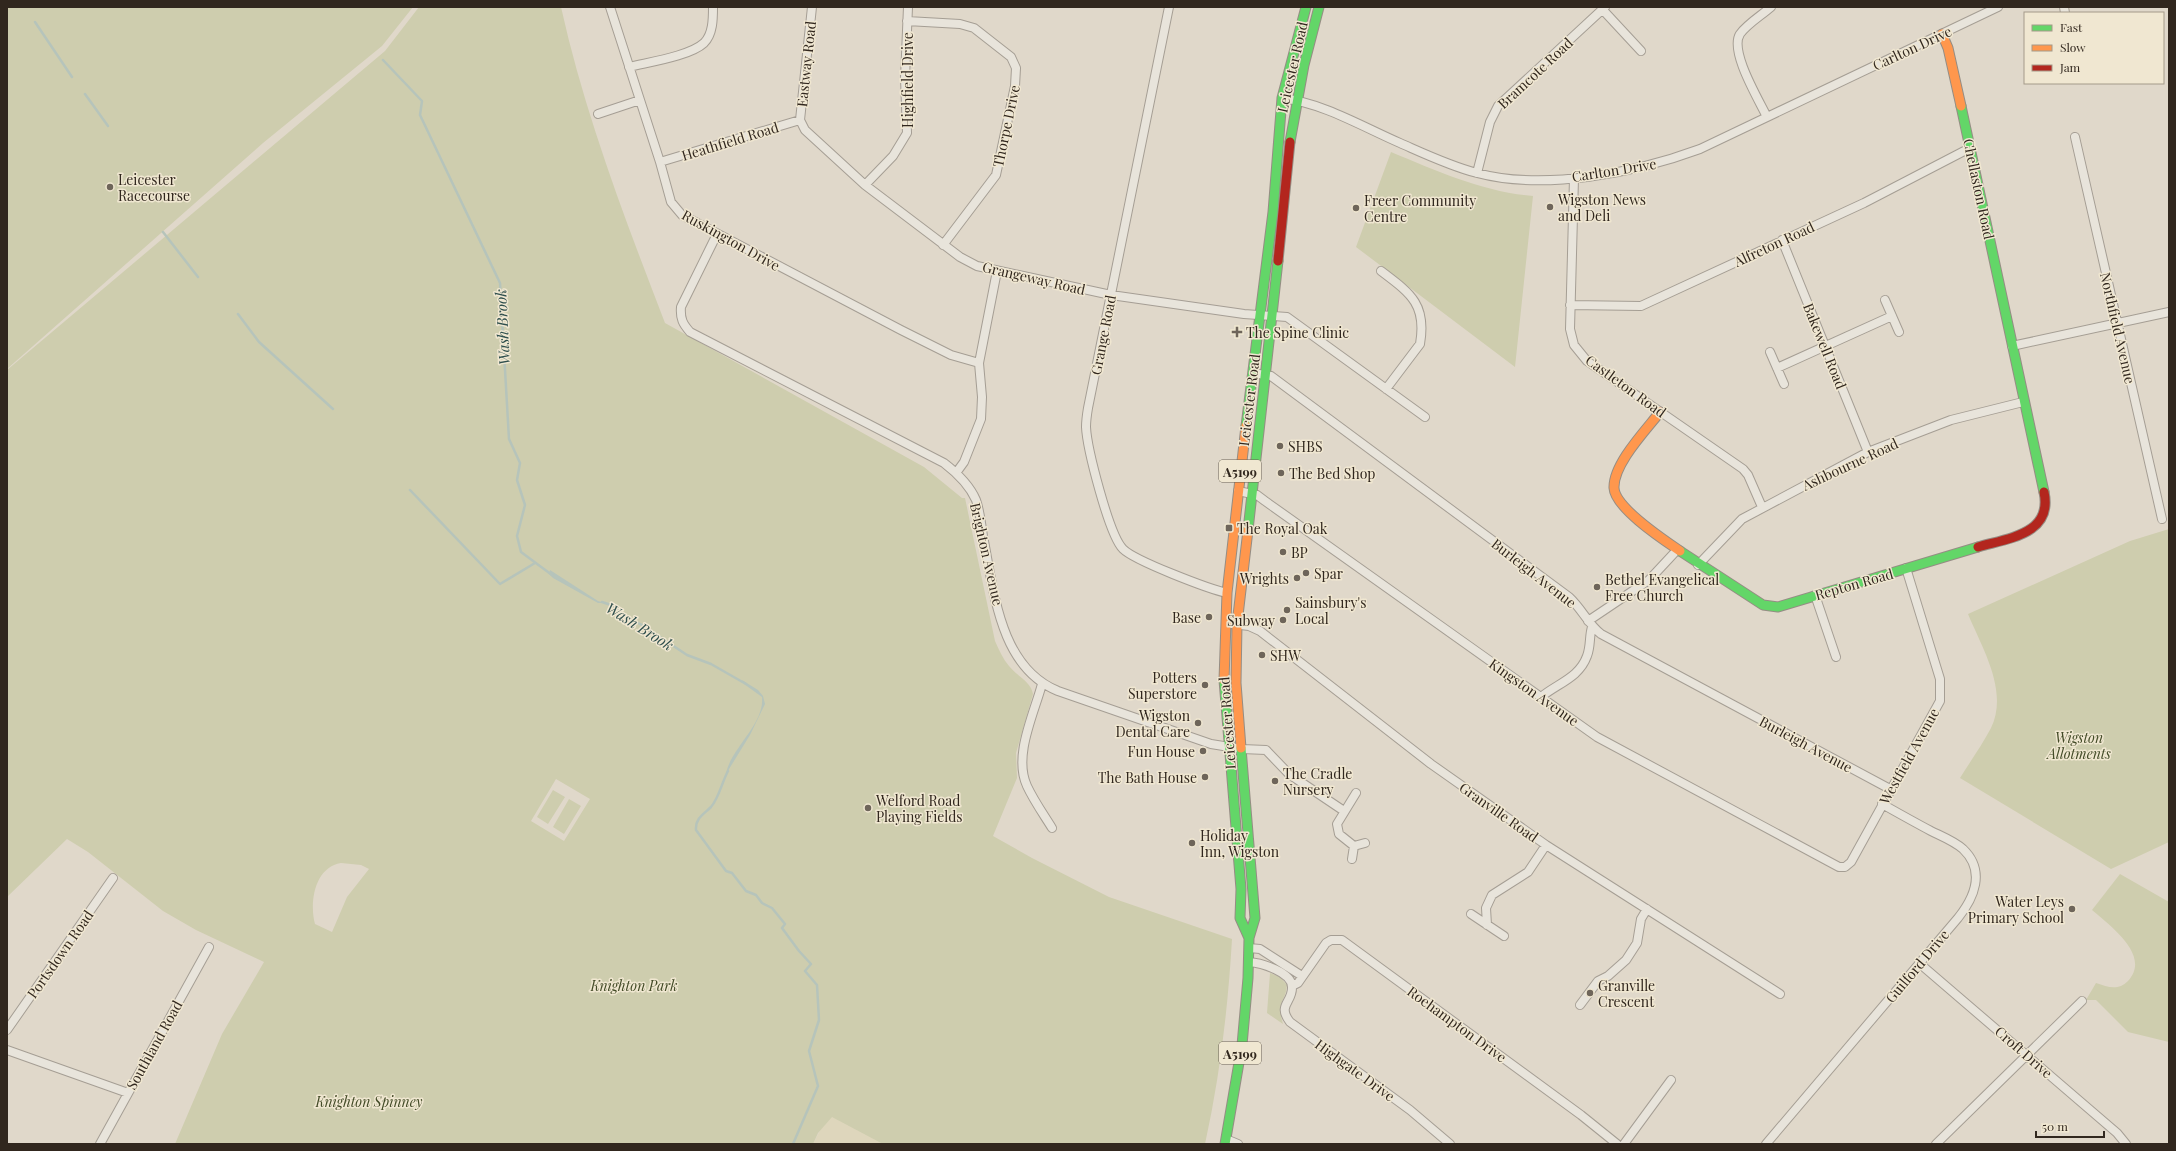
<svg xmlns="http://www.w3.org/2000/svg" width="2176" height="1151" viewBox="0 0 2176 1151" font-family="'Playfair Display',serif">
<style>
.farmland{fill:#ded6bc}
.green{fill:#cecdae;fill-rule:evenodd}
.water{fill:#b6c4bb}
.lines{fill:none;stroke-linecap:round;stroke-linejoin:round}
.stream{stroke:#b6c4bb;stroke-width:2.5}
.street-casing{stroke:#a59e94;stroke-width:10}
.fast-casing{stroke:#958d84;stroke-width:11}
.slow-casing{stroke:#958d84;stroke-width:11}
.jam-casing{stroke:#958d84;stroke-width:11}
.street{stroke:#e8e4db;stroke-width:8}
.fast{stroke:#63d668;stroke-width:9}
.slow{stroke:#ff974d;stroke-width:9}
.jam{stroke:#b3261e;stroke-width:9}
.poi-dot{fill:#6e655a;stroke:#f0e7d1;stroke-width:1.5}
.labels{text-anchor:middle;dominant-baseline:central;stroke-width:3;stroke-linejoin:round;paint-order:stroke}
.shield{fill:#f0e7d1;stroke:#6a6154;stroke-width:1}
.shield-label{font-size:13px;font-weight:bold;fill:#31271e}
.street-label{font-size:14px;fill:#31271e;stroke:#f0e7d1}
.poi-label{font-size:14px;fill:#31271e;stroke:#f0e7d1;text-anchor:start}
.park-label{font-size:14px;font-style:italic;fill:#434b27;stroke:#f0e7d1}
.water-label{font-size:15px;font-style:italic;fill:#2f4f4d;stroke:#f0e7d1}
</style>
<rect width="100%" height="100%" fill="#e0d8ca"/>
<!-- farmland -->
<path class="farmland" d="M833 1105 900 1144H813Z"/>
<!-- green -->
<path class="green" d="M7 7H413L382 46 263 143 7 369Z
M419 7H561C585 115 625 219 665 323L924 467 962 498H965L995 641C999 650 1003 659 1009 666 1017 676 1031 682 1033 694L1016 753 1017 778 993 836 1032 858 1109 897 1232 939C1228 1008 1220 1076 1205 1144H883L832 1117 818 1133 813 1144H175L222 1034 264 962 196 930 163 911 88 852 67 839 7 897V370L385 51ZM556 779 590 799 564 841 531 821ZM341 863 361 865 369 869 347 897 332 932 315 924C309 902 315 867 341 863Z
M1391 152C1437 171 1483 192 1533 196L1515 367 1356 247Z
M2169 529V842L2111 869 1960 778C1970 762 1982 745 1991 728 2009 691 1982 648 1968 614L2130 541Z
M553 790 565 797 548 824 537 817Z
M569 799 581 806 564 834 553 827Z
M2120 874 2169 902V1042L2128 1032 2096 1000H2086L2096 983C2108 987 2118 991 2128 981 2152 955 2109 925 2092 910Z
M1270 973 1280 977 1287 985C1285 1005 1276 999 1283 1024L1267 1013Z"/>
<!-- water -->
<path class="water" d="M550 570 598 601 605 603H598L553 578 549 574Z
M742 680 758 690 763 696 765 704 750 735 726 774C730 749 765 724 762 697L744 684Z"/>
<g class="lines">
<!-- stream -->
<path class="stream" d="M35 22 72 77
M383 60 422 101 420 115 500 283 509 439 520 463 517 480 525 505 517 536 521 552 552 575
M85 94 108 126
M163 232 198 277
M238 314 259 342 333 409
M410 490 500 584 535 563
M602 602 614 606 625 616 642 625 687 655 711 664 746 684
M728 771C722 782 719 798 711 807 704 814 695 818 696 830L726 871 732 873 746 891 756 895 762 903 772 908 785 924 782 928 799 951 811 964 805 971 817 985 819 1020 809 1051 818 1086 793 1144"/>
<defs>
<path id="street" d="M610 7 660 162 671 202 682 215 901 330 951 355 979 363
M1169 7 1088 408C1087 414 1086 421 1086 427 1087 448 1109 535 1123 549 1135 561 1209 589 1227 593
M2064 7 2065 13
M1602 9 1641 51
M907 21 960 24 974 28 1011 57 1016 68 1015 86 996 175 943 245
M629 67C649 62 690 56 704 43 713 34 713 19 713 7
M1282 98C1323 103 1363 127 1400 143 1425 154 1450 166 1477 173 1544 191 1635 173 1700 149L1998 7
M598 114 640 100
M1767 117C1759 100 1729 51 1740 34 1747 24 1762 15 1771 7
M800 120 805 130 865 185 960 257 977 266 1111 295 1244 314 1287 317 1425 417
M800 120 812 7
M2075 137 2162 519
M660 162 800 120
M1477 173 1490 122 1498 106 1605 7
M1574 178 1570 329 1574 345 1587 361 1743 469 1748 475 1762 507
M865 185 893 156 907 133 905 78 908 7
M717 234 681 307C680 319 683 324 690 332L944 463C957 473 969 484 976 500 980 511 981 524 983 536 994 590 999 667 1058 691L1211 744 1242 749 1266 750 1289 774 1344 811
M1782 240 1868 452
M1381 271C1410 293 1427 304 1420 344L1386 389
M1885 300 1899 332
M1570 305 1641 306 1864 203 1970 148
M2012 346 2169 312
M1770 352 1784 384
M1777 368 1892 316
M1253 373 1271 376 1569 597C1582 609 1588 624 1601 634L1890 789
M956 473 964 462 981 419 982 397 979 363 997 271
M1238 491 1257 495 1265 501 1597 737 1839 867H1845L1851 862 1940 701V679L1906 568
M1698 565 1742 519 1868 452 1951 420 2023 402
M1815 595 1836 657
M1588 621 1649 580 1677 550
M1232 624 1249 626 1260 631 1431 764 1546 845 1780 994
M1042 684C1034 714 1013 756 1027 786 1034 801 1044 815 1052 828
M1541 697C1558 683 1579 678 1587 656 1591 646 1589 636 1592 627
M1354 846 1339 834 1337 824 1356 793
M1352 859 1354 846 1365 843
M1471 914 1504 936
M1487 925 1486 908 1492 895 1528 872 1546 845
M1249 948 1260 949 1302 976
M1249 962C1261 963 1293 972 1292 988 1292 1003 1277 1005 1290 1022L1410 1110 1450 1144
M1919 963 2117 1133 2126 1144
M1292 986 1298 983 1326 943 1331 940H1342L1581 1115 1617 1144
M1580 1005 1598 981 1608 976 1626 960 1637 943 1641 919 1647 909
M7 1030 113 878
M7 1050 128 1093
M1226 1139 1238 1144
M100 1144 209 947
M1624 1144 1671 1080
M1766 1144 1958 918C1974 898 1986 871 1963 849 1954 841 1941 836 1931 831 1914 822 1898 813 1882 804
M1936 1144 2082 1001"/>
<path id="fast" d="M1961 106 2044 492
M1290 142 1304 65 1319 7
M1246 426 1273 212 1282 98 1306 7
M1248 530 1278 261
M1680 551 1763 605 1778 607 1978 547
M1224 680 1241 889 1240 918 1249 938
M1225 1144 1242 1045 1248 978 1249 938 1255 918 1241 748"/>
<path id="slow" d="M1942 34 1948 48 1961 106
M1660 412C1646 430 1613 464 1614 488 1615 508 1664 540 1680 551
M1224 680 1227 593 1246 426
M1241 748 1236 683 1237 624 1248 530"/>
<path id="jam" d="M1278 261 1290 142
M1978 547C2009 538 2053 534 2044 492"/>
</defs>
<!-- street casing -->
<use href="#street" class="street-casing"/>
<!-- fast casing -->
<use href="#fast" class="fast-casing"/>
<!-- slow casing -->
<use href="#slow" class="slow-casing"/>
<!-- jam casing -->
<use href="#jam" class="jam-casing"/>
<!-- street -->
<use href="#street" class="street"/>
<!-- fast -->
<use href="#fast" class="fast"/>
<!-- slow -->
<use href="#slow" class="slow"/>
<!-- jam -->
<use href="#jam" class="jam"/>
</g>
<!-- markers -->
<g class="poi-dot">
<circle cx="110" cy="187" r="4"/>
<circle cx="1550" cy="207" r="4"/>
<circle cx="1356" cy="208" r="4"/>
<path d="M1235 326h4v4h4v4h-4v4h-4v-4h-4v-4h4z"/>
<circle cx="1280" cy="446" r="4"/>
<circle cx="1281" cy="473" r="4"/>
<rect x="1225" y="524" width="8" height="8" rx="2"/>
<circle cx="1283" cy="552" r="4"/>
<circle cx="1306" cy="573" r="4"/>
<circle cx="1297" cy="578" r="4"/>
<circle cx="1597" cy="587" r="4"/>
<circle cx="1287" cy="610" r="4"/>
<circle cx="1209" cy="617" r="4"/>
<circle cx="1283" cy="620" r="4"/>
<circle cx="1262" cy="655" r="4"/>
<circle cx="1205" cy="685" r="4"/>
<circle cx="1198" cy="723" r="4"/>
<circle cx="1203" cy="751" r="4"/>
<circle cx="1205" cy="777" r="4"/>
<circle cx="1275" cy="781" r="4"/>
<circle cx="868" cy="808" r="4"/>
<circle cx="1192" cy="843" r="4"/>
<circle cx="2072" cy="909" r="4"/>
<circle cx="1590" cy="993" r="4"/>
</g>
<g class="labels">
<!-- shield labels -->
<g class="shield">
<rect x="1219" y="460" width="42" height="22" rx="3"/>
<rect x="1219" y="1042" width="42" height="22" rx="3"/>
</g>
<g class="shield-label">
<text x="1240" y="471">A5199</text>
<text x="1240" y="1053">A5199</text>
</g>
<!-- street labels -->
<g class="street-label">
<text transform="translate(1912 48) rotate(-25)">Carlton Drive</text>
<text transform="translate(806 64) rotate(-84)">Eastway Road</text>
<text transform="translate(1292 67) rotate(-77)">Leicester Road</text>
<text transform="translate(1535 73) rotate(-43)">Bramcote Road</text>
<text transform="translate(907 80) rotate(-90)">Highfield Drive</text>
<text transform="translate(1006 126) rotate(-78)">Thorpe Drive</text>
<text transform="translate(730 141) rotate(-17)">Heathfield Road</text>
<text transform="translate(1614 170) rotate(-9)">Carlton Drive</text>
<text transform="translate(1979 189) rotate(78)">Chellaston Road</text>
<text transform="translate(731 240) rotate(29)">Ruskington Drive</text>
<text transform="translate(1774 244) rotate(-25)">Alfreton Road</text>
<text transform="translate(1034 278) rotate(13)">Grangeway Road</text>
<text transform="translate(2118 328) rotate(77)">Northfield Avenue</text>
<text transform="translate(1103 335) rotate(-79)">Grange Road</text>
<text transform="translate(1825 346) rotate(68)">Bakewell Road</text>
<text transform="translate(1626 386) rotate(36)">Castleton Road</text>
<text transform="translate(1249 400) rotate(-83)">Leicester Road</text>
<text transform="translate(1850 464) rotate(-25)">Ashbourne Road</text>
<text transform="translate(987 554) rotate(77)">Brighton Avenue</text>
<text transform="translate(1534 573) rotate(38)">Burleigh Avenue</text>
<text transform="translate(1854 584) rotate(-16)">Repton Road</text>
<text transform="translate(1534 692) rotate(35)">Kingston Avenue</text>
<text transform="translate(1227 723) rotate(-94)">Leicester Road</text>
<text transform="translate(1806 744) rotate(28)">Burleigh Avenue</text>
<text transform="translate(1909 756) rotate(-61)">Westfield Avenue</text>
<text transform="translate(1499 812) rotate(35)">Granville Road</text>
<text transform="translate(60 954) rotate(-55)">Portsdown Road</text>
<text transform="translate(1917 966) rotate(-50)">Guilford Drive</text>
<text transform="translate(1457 1024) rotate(36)">Roehampton Drive</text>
<text transform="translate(154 1045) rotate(-61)">Southland Road</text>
<text transform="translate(2024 1052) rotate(41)">Croft Drive</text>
<text transform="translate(1355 1070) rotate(36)">Highgate Drive</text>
</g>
<!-- poi labels -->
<g class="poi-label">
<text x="118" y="179">Leicester<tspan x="118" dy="16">Racecourse</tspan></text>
<text x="1558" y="199">Wigston News<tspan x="1558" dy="16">and Deli</tspan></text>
<text x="1364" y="200">Freer Community<tspan x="1364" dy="16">Centre</tspan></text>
<text x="1246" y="332">The Spine Clinic</text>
<text x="1288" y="446">SHBS</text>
<text x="1289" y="473">The Bed Shop</text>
<text x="1237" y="528">The Royal Oak</text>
<text x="1291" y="552">BP</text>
<text x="1314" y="573">Spar</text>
<text x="1289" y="578" text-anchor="end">Wrights</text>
<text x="1605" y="579">Bethel Evangelical<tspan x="1605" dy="16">Free Church</tspan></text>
<text x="1295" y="602">Sainsbury's<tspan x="1295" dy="16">Local</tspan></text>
<text x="1201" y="617" text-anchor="end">Base</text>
<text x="1275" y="620" text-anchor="end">Subway</text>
<text x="1270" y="655">SHW</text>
<text x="1197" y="677" text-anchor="end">Potters<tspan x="1197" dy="16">Superstore</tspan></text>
<text x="1190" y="715" text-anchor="end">Wigston<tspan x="1190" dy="16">Dental Care</tspan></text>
<text x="1195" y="751" text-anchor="end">Fun House</text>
<text x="1283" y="773">The Cradle<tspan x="1283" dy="16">Nursery</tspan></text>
<text x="1197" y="777" text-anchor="end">The Bath House</text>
<text x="876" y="800">Welford Road<tspan x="876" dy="16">Playing Fields</tspan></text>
<text x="1200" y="835">Holiday<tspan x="1200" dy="16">Inn, Wigston</tspan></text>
<text x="2064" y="901" text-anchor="end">Water Leys<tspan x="2064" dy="16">Primary School</tspan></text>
<text x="1598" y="985">Granville<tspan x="1598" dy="16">Crescent</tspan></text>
</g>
<!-- park labels -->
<g class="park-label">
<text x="2079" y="737">Wigston<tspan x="2079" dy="16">Allotments</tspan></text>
<text x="634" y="985">Knighton Park</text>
<text x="369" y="1101">Knighton Spinney</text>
</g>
<!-- water labels -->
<g class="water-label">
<text transform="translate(502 327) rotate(-93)">Wash Brook</text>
<text transform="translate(640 626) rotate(32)">Wash Brook</text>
</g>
</g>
<!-- border -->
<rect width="2176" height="1151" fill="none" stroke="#31271e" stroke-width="16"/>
<!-- legend -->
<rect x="2024" y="12" width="140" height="72" fill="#f0e7d1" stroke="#a49a89"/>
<rect x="2032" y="25" width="20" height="6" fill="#63d668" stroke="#a49a89"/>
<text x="2060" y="32" font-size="12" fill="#31271e">Fast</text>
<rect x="2032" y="45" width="20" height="6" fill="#ff974d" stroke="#a49a89"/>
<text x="2060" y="52" font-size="12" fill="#31271e">Slow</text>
<rect x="2032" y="65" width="20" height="6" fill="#b3261e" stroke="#a49a89"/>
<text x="2060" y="72" font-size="12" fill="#31271e">Jam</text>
<!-- scale -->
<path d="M2036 1131v6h68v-6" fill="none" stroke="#31271e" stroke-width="2"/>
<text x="2042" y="1131" font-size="12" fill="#31271e" stroke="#f0e7d1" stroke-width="3" paint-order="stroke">50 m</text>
</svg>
